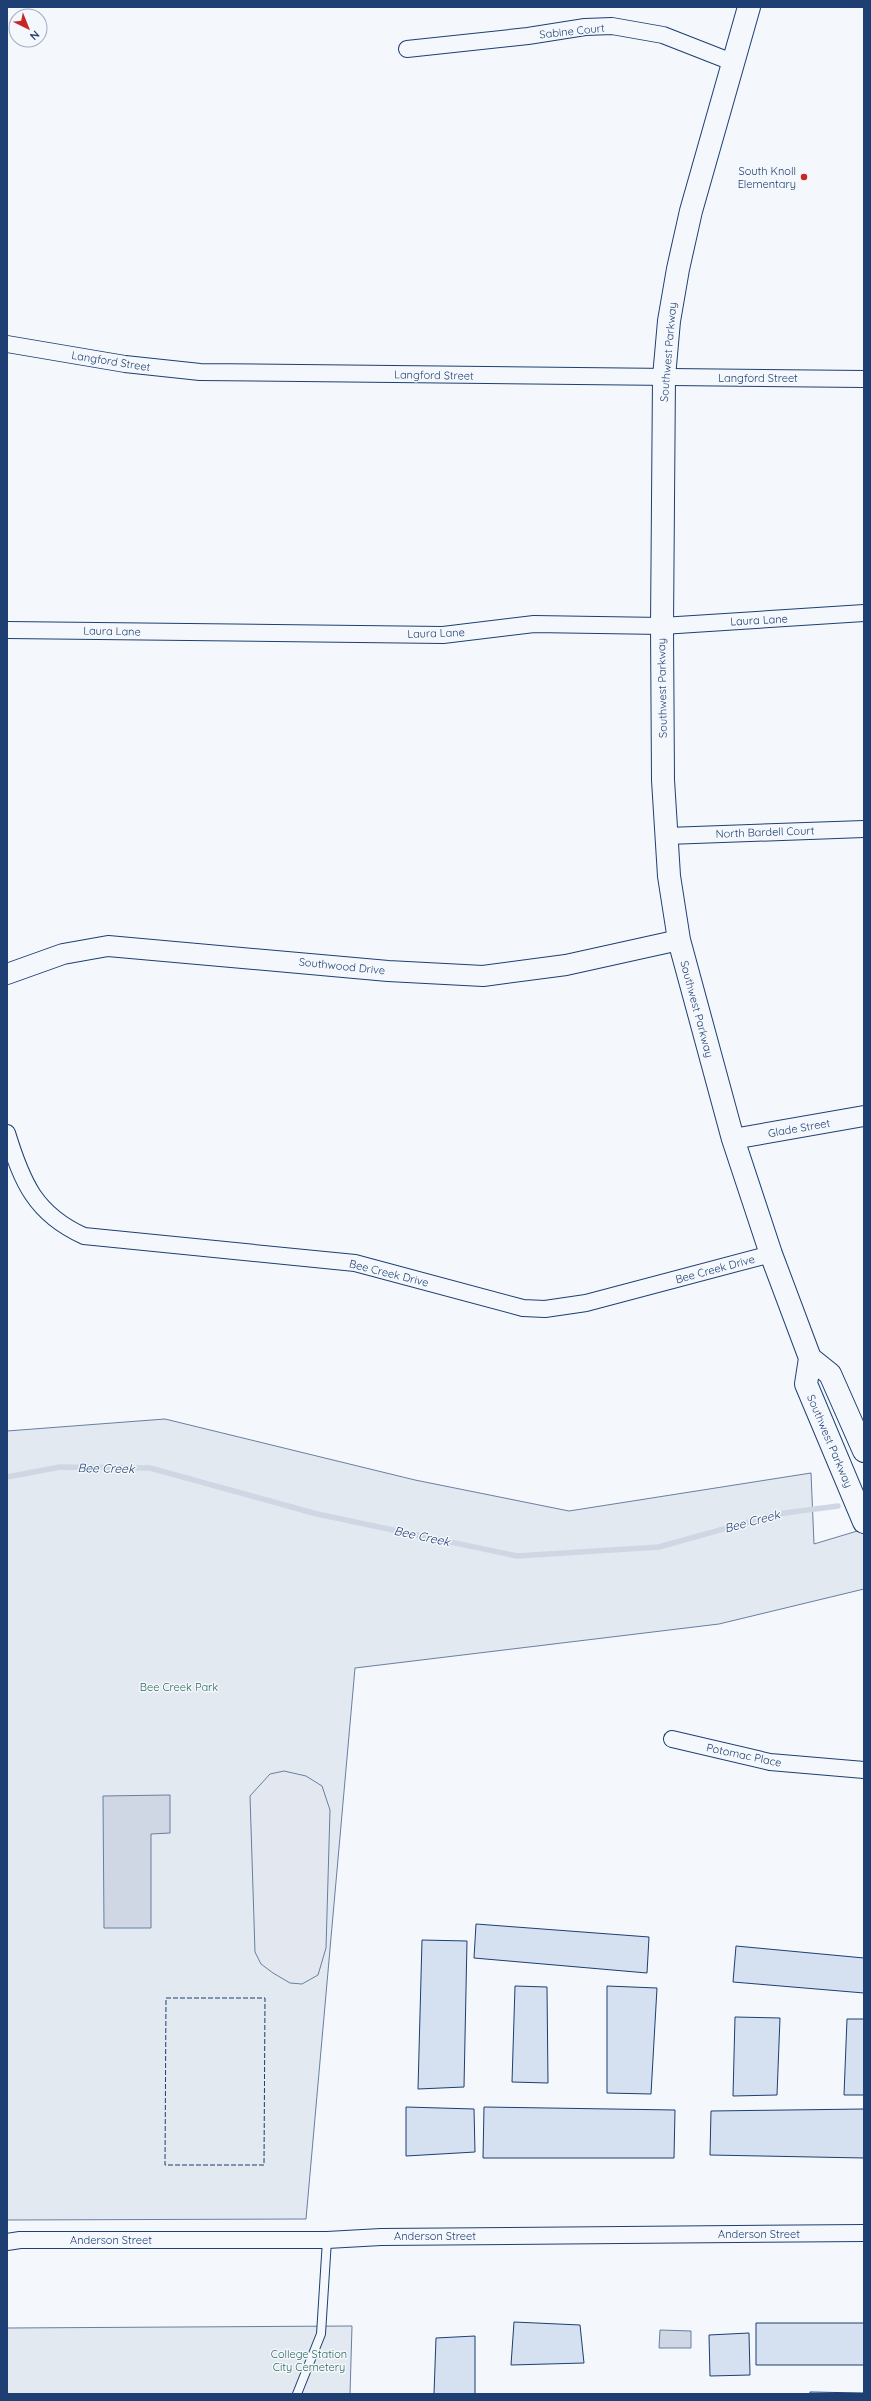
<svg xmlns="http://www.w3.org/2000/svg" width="871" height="2401" viewBox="0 0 871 2401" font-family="Quicksand,sans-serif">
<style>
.green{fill:#e3e9f0;stroke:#687fa3}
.parking{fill:#e3e8f0;stroke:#687fa3}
.water{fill:#cfd7e4;stroke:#687fa3}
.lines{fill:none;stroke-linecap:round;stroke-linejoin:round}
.stream{stroke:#cfd7e4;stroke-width:5.5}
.building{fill:#d5e0f0;stroke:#1d3f73}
.service-casing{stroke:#1d3f73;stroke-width:10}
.minor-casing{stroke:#1d3f73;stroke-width:18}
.tertiary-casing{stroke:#1d3f73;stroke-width:22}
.secondary-casing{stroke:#1d3f73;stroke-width:24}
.service{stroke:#f4f7fb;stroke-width:8}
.minor{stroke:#f4f7fb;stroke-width:16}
.tertiary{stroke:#f4f7fb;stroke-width:20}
.secondary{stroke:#f4f7fb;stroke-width:22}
.fence{stroke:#1d3f73;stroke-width:1;stroke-dasharray:5 2;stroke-linecap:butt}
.poi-dot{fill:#c62828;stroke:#f4f7fb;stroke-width:1.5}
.labels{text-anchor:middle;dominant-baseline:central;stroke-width:3;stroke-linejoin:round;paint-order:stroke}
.street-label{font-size:11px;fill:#1d3f73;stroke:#f4f7fb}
.poi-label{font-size:11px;fill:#1d3f73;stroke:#f4f7fb;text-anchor:end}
.park-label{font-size:11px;fill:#2c6c60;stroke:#f4f7fb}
.water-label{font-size:12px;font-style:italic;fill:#1d3f73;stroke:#f4f7fb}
</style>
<rect width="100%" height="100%" fill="#f4f7fb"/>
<!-- green -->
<path class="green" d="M165 1419 415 1480 569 1511 811 1473 814 1544 864 1529V1589L719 1624 355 1668 306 2219 7 2220V1431Z
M352 2326 350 2394H7V2328Z"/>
<!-- parking -->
<path class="parking" d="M284 1771 306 1776 322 1786 330 1810 326 1948 318 1975 302 1984 290 1983 273 1973 261 1964 255 1952 250 1796 270 1774Z"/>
<!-- water -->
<path class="water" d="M170 1795V1833L151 1834V1928H104L103 1796Z
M660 2330 691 2331V2348H659Z"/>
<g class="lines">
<!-- stream -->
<path class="stream" d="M7 1477 60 1467 150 1468 317 1514 517 1556 659 1547 777 1514 838 1506"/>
</g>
<!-- building -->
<path class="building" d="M476 1924 649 1937 647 1973 474 1958Z
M422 1940 467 1941 464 2087 418 2089Z
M736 1946 864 1958V1993L733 1982Z
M515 1986 547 1987 548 2083 512 2082Z
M607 1986 657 1988 651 2094 607 2093Z
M735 2017 780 2018 777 2095 733 2096Z
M847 2019H864V2095H844Z
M406 2107 474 2109 475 2152 406 2156Z
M484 2107 675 2110 674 2158H483Z
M864 2109V2158L710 2155 711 2111Z
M514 2322 580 2325 584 2363 511 2365Z
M756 2323H864V2365H756Z
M749 2333 750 2375 710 2376 709 2335Z
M475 2336V2394H434L436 2338Z
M810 2392 864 2393V2394H810Z"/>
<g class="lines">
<defs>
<path id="service" d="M297 2394 321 2334 327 2240"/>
<path id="minor" d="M407 49 528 36 585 27 612 26 663 35 732 62
M7 344 125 364 200 372 864 379
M7 630 443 635 534 624 662 626 864 613
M667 836 864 829
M7 1133C22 1182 35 1214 84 1236L355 1263 523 1308 545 1309 586 1303 771 1254
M672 1739 770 1762 864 1770
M7 2242 20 2240H327L381 2237 864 2233"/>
<path id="tertiary" d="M7 974 63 954 108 946 388 971 483 976 566 965 679 940
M733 1139 864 1116"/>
<path id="secondary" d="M749 7 691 211 678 269 669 321 664 377 662 626 663 780 669 876 679 940 733 1139 771 1254 810 1358 806 1384 864 1522
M810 1358 830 1374 864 1451"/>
</defs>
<!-- service casing -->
<use href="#service" class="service-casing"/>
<!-- minor casing -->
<use href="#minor" class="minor-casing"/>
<!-- tertiary casing -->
<use href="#tertiary" class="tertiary-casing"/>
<!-- secondary casing -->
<use href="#secondary" class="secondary-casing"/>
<!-- service -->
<use href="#service" class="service"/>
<!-- minor -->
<use href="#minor" class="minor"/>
<!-- tertiary -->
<use href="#tertiary" class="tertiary"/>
<!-- secondary -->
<use href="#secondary" class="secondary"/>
<!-- fence -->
<path class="fence" d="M166 1998H265L264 2165H165Z"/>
</g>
<!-- markers -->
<circle class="poi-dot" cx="804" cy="177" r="4"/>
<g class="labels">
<!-- street labels -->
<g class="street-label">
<text transform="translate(572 31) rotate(-6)">Sabine Court</text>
<text transform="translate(668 352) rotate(-85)">Southwest Parkway</text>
<text transform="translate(111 361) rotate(9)">Langford Street</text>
<text transform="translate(434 375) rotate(1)">Langford Street</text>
<text x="758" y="378">Langford Street</text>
<text transform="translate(759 620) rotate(-3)">Laura Lane</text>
<text transform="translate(112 631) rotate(1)">Laura Lane</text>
<text transform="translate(436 633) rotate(-2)">Laura Lane</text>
<text transform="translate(662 688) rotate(-91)">Southwest Parkway</text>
<text transform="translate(765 832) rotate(-2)">North Bardell Court</text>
<text transform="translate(342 966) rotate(6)">Southwood Drive</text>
<text transform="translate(697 1009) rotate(75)">Southwest Parkway</text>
<text transform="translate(799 1128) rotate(-10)">Glade Street</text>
<text transform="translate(715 1269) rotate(-15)">Bee Creek Drive</text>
<text transform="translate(389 1273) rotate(14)">Bee Creek Drive</text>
<text transform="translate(830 1441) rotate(67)">Southwest Parkway</text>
<text transform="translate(744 1755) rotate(12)">Potomac Place</text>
<text x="759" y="2234">Anderson Street</text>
<text x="435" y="2236">Anderson Street</text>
<text x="111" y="2240">Anderson Street</text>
</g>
<!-- poi labels -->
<g class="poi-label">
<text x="796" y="171">South Knoll<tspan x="796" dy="13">Elementary</tspan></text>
</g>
<!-- park labels -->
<g class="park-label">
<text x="179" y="1687">Bee Creek Park</text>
<text x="309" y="2354">College Station<tspan x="309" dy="13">City Cemetery</tspan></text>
</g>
<!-- water labels -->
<g class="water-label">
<text transform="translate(106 1468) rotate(1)">Bee Creek</text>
<text transform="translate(752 1521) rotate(-15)">Bee Creek</text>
<text transform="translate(422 1536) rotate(12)">Bee Creek</text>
</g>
</g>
<!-- border -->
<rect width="871" height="2401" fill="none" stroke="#1d3f73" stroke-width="16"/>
<!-- north arrow -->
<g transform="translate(28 28) rotate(137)"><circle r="19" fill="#f4f7fb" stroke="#9eadc5"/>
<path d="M0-3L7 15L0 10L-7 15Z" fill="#c62828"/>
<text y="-6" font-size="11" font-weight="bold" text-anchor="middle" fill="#1d3f73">N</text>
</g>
</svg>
